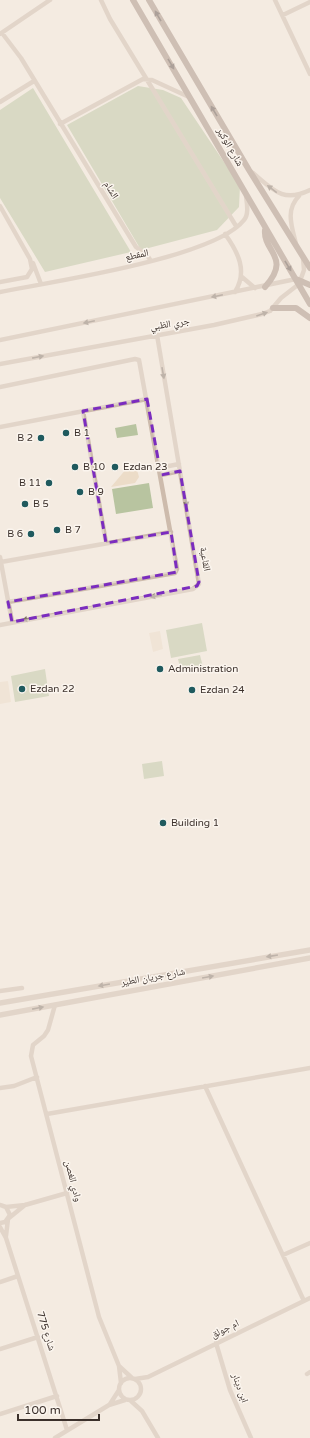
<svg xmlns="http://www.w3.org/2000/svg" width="310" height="1438" viewBox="0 0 310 1438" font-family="'Varela Round','Noto Naskh Arabic',sans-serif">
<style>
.green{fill:#b8c4a0}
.plaza{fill:#ecdcc8}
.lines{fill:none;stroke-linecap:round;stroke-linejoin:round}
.minor{stroke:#cdbbac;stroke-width:4.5}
.tertiary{stroke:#cdbbac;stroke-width:5.5}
.secondary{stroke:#a18a7d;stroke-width:6}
.oneway{fill:#544640}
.oneway2{fill:#7d6f65}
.marked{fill:none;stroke:#7b2cbf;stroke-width:3;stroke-dasharray:8 5;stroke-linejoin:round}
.poi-dot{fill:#1f5a5e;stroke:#fbf5ee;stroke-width:1.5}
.labels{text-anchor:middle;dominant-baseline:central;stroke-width:3;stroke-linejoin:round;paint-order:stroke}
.street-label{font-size:10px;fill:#3b302b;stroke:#fbf5ee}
.poi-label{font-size:10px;fill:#3b302b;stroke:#fbf5ee;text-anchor:start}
</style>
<rect width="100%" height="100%" fill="#f4ebe1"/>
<!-- green -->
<path class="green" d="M138 86 163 90 181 98 240 186 239 207 217 230 141 250 67 125Z
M33 88 131 252 45 272 0 198V110Z
M136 424 138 435 117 438 115 428Z
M149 483 153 508 116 514 112 489Z
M202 623 207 651 171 658 166 630Z
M200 655 203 667 181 672 178 659Z
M45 669 49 696 15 702 11 676Z
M162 761 164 776 144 779 142 764Z"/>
<!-- plaza -->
<path class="plaza" d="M127 468 137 470 139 477 135 483 111 487Z
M160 631 163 649 153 652 149 633Z
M8 681 11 702 0 704V682Z"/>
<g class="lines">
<!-- minor -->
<path class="minor" d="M101 0 110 19 236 226
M275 0 310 74
M283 15 310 2
M2 33 21 58 136 247 147 255 151 261
M0 34 50 0
M0 102 34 81
M60 124 143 79 152 80 189 97
M253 173C273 190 283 203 310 190
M0 206 30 259 32 269 27 277 0 282
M225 234C238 252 248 271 235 292
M296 244C292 227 285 210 299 196
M33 263 41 284
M242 277 255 288
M0 292C50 282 215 258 244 220 249 214 247 204 246 196
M0 340 296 279
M0 364 214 325 262 314 270 311 281 298 299 284 304 270 303 258
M0 387 135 359 139 360 177 569 175 573 8 602
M83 411 106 543
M0 427 147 399
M159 468 179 464
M161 475 180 471
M0 557 12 622
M1 562 171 532
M0 625 193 589 199 584 157 335
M0 991 22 988
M55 1005 48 1030 44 1036 33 1045 31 1056 99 1317 119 1366 132 1378
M205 1086 304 1301
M0 1088 14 1086 37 1077
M47 1114 310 1068
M0 1205 6 1207 10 1215 5 1222 0 1223
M6 1207 25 1205 67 1193
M9 1218 25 1205
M0 1227 6 1238 67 1430
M6 1236 8 1219
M283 1255 310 1243
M0 1282 18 1276
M216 1343 230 1390 251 1438
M0 1349 38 1337
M119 1366 121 1383
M307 1374 310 1372
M119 1389a11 11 0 1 1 22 0a11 11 0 1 1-22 0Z
M135 1379 148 1377 310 1298
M131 1401 142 1411 158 1438
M110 1404 119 1390
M0 1414 57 1396
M55 1438 109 1405 125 1400"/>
<!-- tertiary -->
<path class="tertiary" d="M0 1003 310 950
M0 1015 310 958"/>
<!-- secondary -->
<path class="secondary" d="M133 0 310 304
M149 0 249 170 310 268
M296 279 310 285
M265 287C292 257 263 252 265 230
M273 308H296L310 318"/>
</g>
<!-- one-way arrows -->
<defs><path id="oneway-solid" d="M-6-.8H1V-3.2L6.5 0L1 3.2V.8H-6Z"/></defs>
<g class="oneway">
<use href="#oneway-solid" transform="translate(158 16) rotate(-120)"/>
<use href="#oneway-solid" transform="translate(171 64) rotate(60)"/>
<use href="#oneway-solid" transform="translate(214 111) rotate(-121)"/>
<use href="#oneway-solid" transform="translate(288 266) rotate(59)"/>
</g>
<g class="oneway2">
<use href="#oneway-solid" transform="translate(272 189) rotate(-143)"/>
<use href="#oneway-solid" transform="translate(217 296) rotate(168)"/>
<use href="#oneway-solid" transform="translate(262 314) rotate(-19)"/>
<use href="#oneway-solid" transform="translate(89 322) rotate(168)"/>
<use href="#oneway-solid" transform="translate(38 357) rotate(-11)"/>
<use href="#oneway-solid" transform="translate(163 373) rotate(80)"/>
<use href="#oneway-solid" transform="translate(186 501) rotate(80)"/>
<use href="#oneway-solid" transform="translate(156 596) rotate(170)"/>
<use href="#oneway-solid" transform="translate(28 619) rotate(169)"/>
<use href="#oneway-solid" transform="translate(272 956) rotate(171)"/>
<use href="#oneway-solid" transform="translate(208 977) rotate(-10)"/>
<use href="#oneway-solid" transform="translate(104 985) rotate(170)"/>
<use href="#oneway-solid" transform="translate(38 1008) rotate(-11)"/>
</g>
<!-- marked area -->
<path d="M0 0H310V1438H0ZM147 399 161 475 180 471 199 582 197 586 12 622 8 602 177 572 171 532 106 543 83 411Z" fill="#f4ebe1" fill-opacity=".55" fill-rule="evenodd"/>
<path class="marked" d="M147 399 161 475 180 471 199 582 197 586 12 622 8 602 177 572 171 532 106 543 83 411Z"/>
<!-- markers -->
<g class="poi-dot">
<circle cx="66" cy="433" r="4"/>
<circle cx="41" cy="438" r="4"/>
<circle cx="75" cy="467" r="4"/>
<circle cx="115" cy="467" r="4"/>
<circle cx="49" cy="483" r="4"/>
<circle cx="80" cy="492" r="4"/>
<circle cx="25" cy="504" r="4"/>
<circle cx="57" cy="530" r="4"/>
<circle cx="31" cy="534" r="4"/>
<circle cx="160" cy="669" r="4"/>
<circle cx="22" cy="689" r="4"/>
<circle cx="192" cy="690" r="4"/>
<circle cx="163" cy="823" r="4"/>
</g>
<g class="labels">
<!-- street labels -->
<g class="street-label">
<text transform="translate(230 147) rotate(60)">شارع الوكير</text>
<text transform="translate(111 190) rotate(58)">الشام</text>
<text transform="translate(137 255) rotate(-12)">المقطع</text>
<text transform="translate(170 324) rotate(-9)">جري الظبي</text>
<text transform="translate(205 559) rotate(80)">القاعية</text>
<text transform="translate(153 977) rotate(-10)">شارع جريان الطير</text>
<text transform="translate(73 1181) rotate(75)">وادي الغصن</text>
<text transform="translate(225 1329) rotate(-26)">ام جولق</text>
<text transform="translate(46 1331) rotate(72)">شارع 775</text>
<text transform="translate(240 1388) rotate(70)">ابن دينار</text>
</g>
<!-- poi labels -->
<g class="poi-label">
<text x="74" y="433">B 1</text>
<text x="33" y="438" text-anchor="end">B 2</text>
<text x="83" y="467">B 10</text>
<text x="123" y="467">Ezdan 23</text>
<text x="41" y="483" text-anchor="end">B 11</text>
<text x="88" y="492">B 9</text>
<text x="33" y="504">B 5</text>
<text x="65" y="530">B 7</text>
<text x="23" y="534" text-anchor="end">B 6</text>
<text x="168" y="669">Administration</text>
<text x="30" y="689">Ezdan 22</text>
<text x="200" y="690">Ezdan 24</text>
<text x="171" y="823">Building 1</text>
</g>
</g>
<!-- scale -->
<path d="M18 1414v6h81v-6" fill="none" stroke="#3b302b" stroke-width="2"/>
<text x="24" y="1414" font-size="12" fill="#3b302b" stroke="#fbf5ee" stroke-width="3" paint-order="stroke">100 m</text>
</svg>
